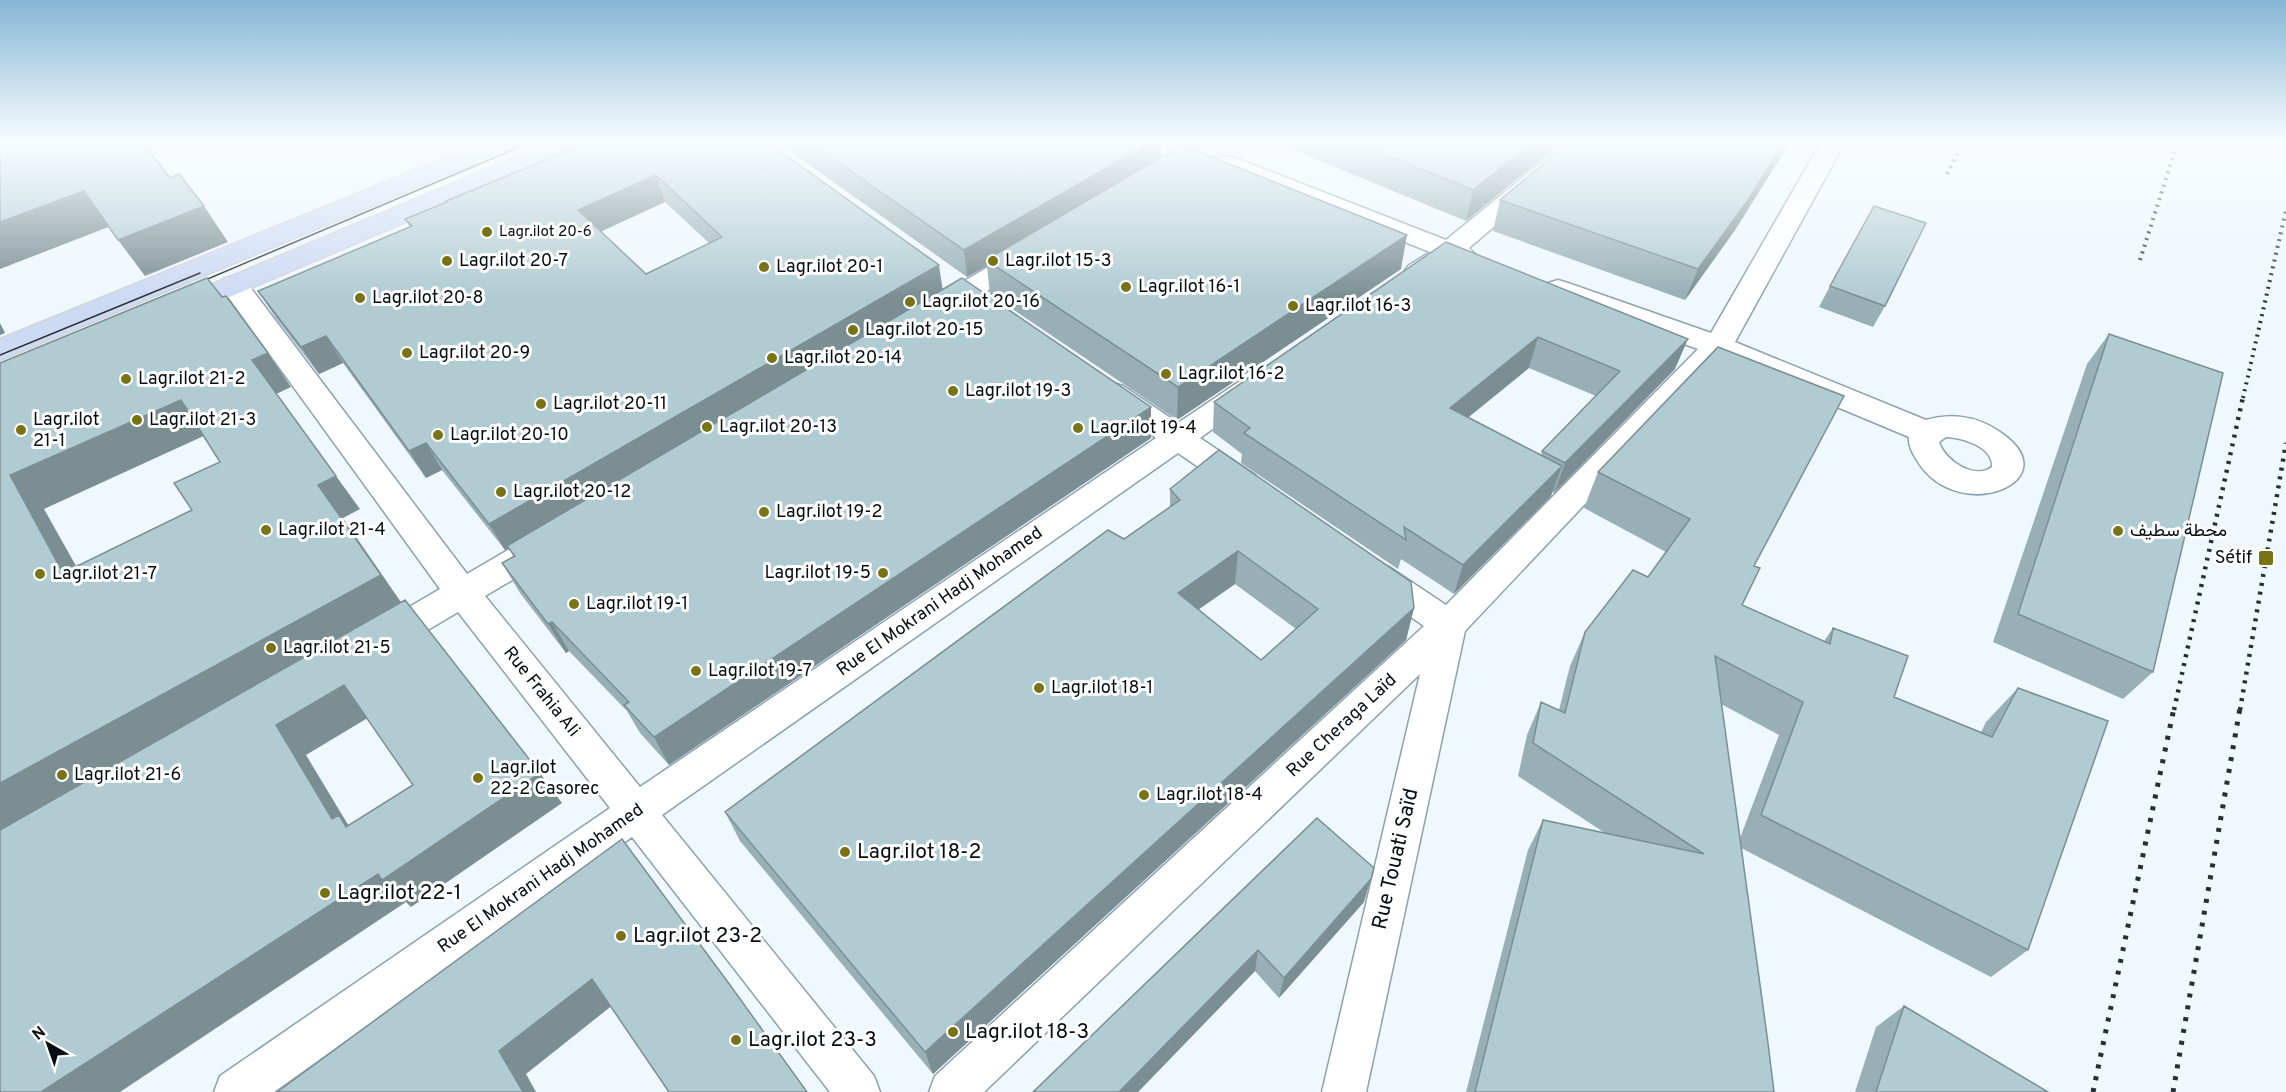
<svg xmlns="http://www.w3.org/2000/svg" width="2286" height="1092" viewBox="0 0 2286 1092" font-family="Overpass,Vazirmatn,sans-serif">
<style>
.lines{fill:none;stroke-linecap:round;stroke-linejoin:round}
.minor-casing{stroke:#8ca1af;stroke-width:3}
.major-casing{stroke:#d2d3d4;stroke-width:3}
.minor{fill:#fff;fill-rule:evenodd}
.major{fill:#cddaf4;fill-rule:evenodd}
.tram{stroke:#282f34;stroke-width:1.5}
.rail-far2{stroke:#282f34;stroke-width:4;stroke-dasharray:2 5;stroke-linecap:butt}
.rail-far1{stroke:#282f34;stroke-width:4.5;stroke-dasharray:3 6;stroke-linecap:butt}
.rail{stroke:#282f34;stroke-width:5;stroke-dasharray:4 8;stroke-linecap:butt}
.wall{fill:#97afb5;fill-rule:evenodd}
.shaded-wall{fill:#7b8f93}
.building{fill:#b0ccd2;stroke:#7b8f93;stroke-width:1.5;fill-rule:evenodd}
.poi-dot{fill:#777316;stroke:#fff;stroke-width:2}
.labels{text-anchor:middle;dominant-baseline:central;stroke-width:6;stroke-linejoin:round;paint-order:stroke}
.far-poi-label{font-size:15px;fill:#060d12;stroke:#fff;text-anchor:start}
.poi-label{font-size:18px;fill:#060d12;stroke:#fff;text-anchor:start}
.street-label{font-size:18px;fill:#060d12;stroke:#fff}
.near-poi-label{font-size:21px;fill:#060d12;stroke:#fff;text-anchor:start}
.near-street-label{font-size:21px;fill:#060d12;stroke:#fff}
</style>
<rect width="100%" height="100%" fill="#eff8fe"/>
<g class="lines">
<defs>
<path id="minor" d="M1199 144H1228L1225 149 1172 181 1163 183 1154 181 1151 176 1154 171Z
M1564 144H1591L1469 248 1477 256 1473 262 1464 264 1452 261C1438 271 1427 283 1408 278L1404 272 1408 266 1430 252 1218 168 1215 163 1218 158 1227 156 1236 158 1446 240Z
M1820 144H1844L1735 342 1926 420C1950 413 1976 416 1997 430 2075 479 1960 528 1918 462 1913 454 1908 446 1909 437L1722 359 1465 631 1366 1092H1322L1420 674 984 1092H929L935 1076 1424 626 1365 585 1360 576 1365 567 1377 563 1389 567 1446 605 1698 349 1548 295 1544 289 1548 283 1558 280 1568 283 1711 333ZM1946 437C1962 438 1993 446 1992 467 1975 480 1945 461 1939 442Z
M1028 247 1037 249 1041 255 1037 261 945 316 935 319 925 316 921 310 925 304 1019 249Z
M234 276 244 279 467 574 532 536 544 532 556 536 560 545 556 554 485 596 640 787 1156 438 1103 400 1098 393 1103 386 1113 383 1123 386 1178 423 1240 381 1250 378 1260 381 1265 388 1260 395 1200 438 1255 475 1260 483 1255 491 1244 495 1233 491 1178 453 662 815 874 1076 880 1092H830L632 837 274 1092H214L220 1076 610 808 458 612 394 650 382 654 370 650 364 640 370 630 440 589 224 291 220 285 224 279Z"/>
<path id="major" d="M479 144H513L510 149 0 360V339Z
M547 144H580L577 149 185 316 175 319 165 316 161 310 165 304Z"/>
</defs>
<!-- minor casing -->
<use href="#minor" class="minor-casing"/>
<!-- major casing -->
<use href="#major" class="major-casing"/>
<!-- minor -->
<use href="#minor" class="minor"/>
<!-- major -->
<use href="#major" class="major"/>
<!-- tram -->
<path class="tram" d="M191 286 527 144
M0 355 200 273"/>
<!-- rail-far2 -->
<path class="rail-far2" d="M1947 174 1962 144
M2140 260 2177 144
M2243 398 2286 210"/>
<!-- rail-far1 -->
<path class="rail-far1" d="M2174 710 2243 397
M2240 710 2286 443"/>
<!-- rail -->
<path class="rail" d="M2093 1092 2174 708
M2173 1092 2240 708"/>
</g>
<!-- wall -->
<path class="wall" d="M584 144 942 289 1151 407V438L669 765 640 733 627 711 569 651 566 653 520 593 502 563 513 556 509 548 505 550 442 470 426 478 343 363 319 374 276 318 258 291 410 227 405 219 447 202ZM665 202 709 243 646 274 601 231Z
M780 144H1161V158L1401 269 1177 420 990 294 987 266 967 277Z
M1279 144H1560L1466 221Z
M1567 144H1789L1735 230 1685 300 1493 231 1500 200Z
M1446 242 1675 369 1554 493 1552 492 1551 496 1454 594 1401 559 1398 569 1241 463 1242 454 1213 432 1214 402ZM1529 368 1596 396 1542 451 1541 455 1468 417Z
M1830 286 1885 306 1873 327 1819 307Z
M2109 334 2153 672 2123 699 1993 642 2087 364Z
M1718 347 1754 566 1742 605 1824 641 1833 628 1894 697 1981 732 1986 722 2018 688 2028 950 1991 977 1741 848 1774 1092H1466L1528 850 1543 820 1605 833 1518 776 1527 735 1541 702 1559 710 1570 666 1585 632 1648 577 1666 552 1584 508 1598 472ZM1721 704 1779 735 1740 838Z
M1170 489 1414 608 1406 640 933 1074 740 841 725 812 1170 507ZM1235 584 1296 629 1261 660 1198 610Z
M1317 818 1364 902 1279 998 1255 971 1138 1092Z
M1904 1006 2048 1092H1855L1876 1027Z"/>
<!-- shaded-wall -->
<path class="shaded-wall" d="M1148 144H1161V163L986 260 987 266 967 277 964 250Z
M1531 144H1560L1466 221 1473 190Z
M1783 144H1789L1735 230 1685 300 1698 269Z
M656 175 665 202 589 237 578 210Z
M84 191 111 226 0 269V222Z
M204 206 228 242 145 276 118 240Z
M1407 235 1401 269 1177 420 1178 387Z
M939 265 943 292 505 550 489 524Z
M0 323 5 333 0 335Z
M326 336 343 363 319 374 301 347Z
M1538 337 1529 368 1443 438 1450 408Z
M1688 339 1675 369 1554 493 1565 463Z
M268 353 291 387 276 394 252 360Z
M181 400 208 434 44 509 98 605 63 573 10 475Z
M1151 407V438L669 765 654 737Z
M426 443 442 470 426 478 409 451Z
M1562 466 1551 496 1454 594 1463 565Z
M336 476 360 509 343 518 405 608 0 835V783L318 485Z
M1238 551 1235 584 1176 625 1178 593Z
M1414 608 1406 640 933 1074 925 1052Z
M552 622 569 651 566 653 548 624Z
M344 685 371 716 306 755 347 823 368 844 332 819 276 725Z
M540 773 562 803 411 907 406 902 120 1092H41L378 874Z
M1371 879 1364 902 1279 998 1284 978Z
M1258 950 1255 971 1138 1092H1119Z
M592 979 614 1004 526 1074 536 1092H523L499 1051Z"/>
<!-- building -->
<path class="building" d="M0 144H144L170 178 179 174 204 206 118 240 84 191 0 222Z
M584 144H770L939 265 489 524 426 443 409 451 326 336 301 347 258 291 412 226 405 219 447 202 446 201ZM656 175 722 237 646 274 578 210Z
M812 144H1148L964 250Z
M1358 144H1531L1473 190Z
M1567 144H1783L1748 200 1698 269 1500 200Z
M1182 145 1407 235 1178 387 986 260Z
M1874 206 1926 223 1885 306 1830 286Z
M1446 242 1688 339 1565 463 1542 451 1620 371 1538 337 1450 408 1562 466 1463 565 1404 527 1406 540 1244 433 1250 428 1214 402Z
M207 278 222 297 226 296 268 353 252 360 336 476 318 485 381 575 0 783V363ZM181 400 220 462 174 483 192 510 63 573 10 475Z
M962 278 1151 407 654 737 624 705 629 702 552 622 548 624 502 563 515 556 507 546Z
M2109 334 2223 373 2153 672 2018 614Z
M1718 347 1844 396 1754 566 1760 568 1742 605 1830 644 1833 628 1908 656 1894 697 1992 737 2018 688 2108 721 2028 950 1761 815 1803 702 1715 656 1768 1043 1774 1092H1475L1543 820 1704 854 1533 743 1541 702 1565 713 1585 632 1633 570 1648 577 1690 519 1598 472Z
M1219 450 1411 582 1414 608 925 1052 725 812 1108 530 1124 539 1180 500 1170 489ZM1238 551 1318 609 1261 660 1178 593Z
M405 600 540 773 382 880 378 874 41 1092H0V830ZM344 685 413 785 346 827 339 815 332 819 276 725Z
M1317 818 1374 868 1371 879 1284 978 1258 950 1119 1092H1033Z
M622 839 730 985 807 1092H669L592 979 499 1051 523 1092H277Z
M1904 1006 2048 1092H1876Z"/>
<!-- sky -->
<linearGradient id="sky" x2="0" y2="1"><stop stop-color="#87b7d4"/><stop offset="0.48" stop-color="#f8fcff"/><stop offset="1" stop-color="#f8fcff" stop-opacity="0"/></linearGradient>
<rect width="2286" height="297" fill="url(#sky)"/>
<!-- markers -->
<g class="poi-dot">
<circle cx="487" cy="232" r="6"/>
<circle cx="447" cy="261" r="6"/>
<circle cx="993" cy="261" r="6"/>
<circle cx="764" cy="267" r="6"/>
<circle cx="1126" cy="287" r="6"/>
<circle cx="360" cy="298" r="6"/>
<circle cx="910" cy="302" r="6"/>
<circle cx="1293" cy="306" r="6"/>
<circle cx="853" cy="330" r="6"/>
<circle cx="407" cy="353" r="6"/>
<circle cx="772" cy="358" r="6"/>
<circle cx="1166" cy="374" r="6"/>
<circle cx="126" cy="379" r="6"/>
<circle cx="953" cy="391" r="6"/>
<circle cx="541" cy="404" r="6"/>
<circle cx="137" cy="420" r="6"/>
<circle cx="707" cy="427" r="6"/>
<circle cx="1078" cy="428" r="6"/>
<circle cx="21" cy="430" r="6"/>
<circle cx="438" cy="435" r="6"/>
<circle cx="501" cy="492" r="6"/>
<circle cx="764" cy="512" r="6"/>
<circle cx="266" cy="530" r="6"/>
<circle cx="2118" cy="531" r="6"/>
<rect x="2258" y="550" width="16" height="16" rx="3"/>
<circle cx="883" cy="573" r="6"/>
<circle cx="40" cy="574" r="6"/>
<circle cx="574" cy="604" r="6"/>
<circle cx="271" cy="648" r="6"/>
<circle cx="696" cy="671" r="6"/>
<circle cx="1039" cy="688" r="6"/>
<circle cx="62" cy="775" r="6"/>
<circle cx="478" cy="778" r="6"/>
<circle cx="1144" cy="795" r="6"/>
<circle cx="845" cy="852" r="6"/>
<circle cx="325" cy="893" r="6"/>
<circle cx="621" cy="936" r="6"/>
<circle cx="953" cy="1032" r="6"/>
<circle cx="736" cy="1040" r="6"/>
</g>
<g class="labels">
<!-- far-poi labels -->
<g class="far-poi-label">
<text x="499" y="232">Lagr.ilot 20-6</text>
</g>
<!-- poi labels -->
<g class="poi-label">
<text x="459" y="261">Lagr.ilot 20-7</text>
<text x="1005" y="261">Lagr.ilot 15-3</text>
<text x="776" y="267">Lagr.ilot 20-1</text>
<text x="1138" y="287">Lagr.ilot 16-1</text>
<text x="372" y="298">Lagr.ilot 20-8</text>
<text x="922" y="302">Lagr.ilot 20-16</text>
<text x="1305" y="306">Lagr.ilot 16-3</text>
<text x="865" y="330">Lagr.ilot 20-15</text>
<text x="419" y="353">Lagr.ilot 20-9</text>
<text x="784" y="358">Lagr.ilot 20-14</text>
<text x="1178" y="374">Lagr.ilot 16-2</text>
<text x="138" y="379">Lagr.ilot 21-2</text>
<text x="965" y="391">Lagr.ilot 19-3</text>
<text x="553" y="404">Lagr.ilot 20-11</text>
<text x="33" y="420">Lagr.ilot<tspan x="33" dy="21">21-1</tspan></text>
<text x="149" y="420">Lagr.ilot 21-3</text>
<text x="719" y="427">Lagr.ilot 20-13</text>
<text x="1090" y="428">Lagr.ilot 19-4</text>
<text x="450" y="435">Lagr.ilot 20-10</text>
<text x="513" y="492">Lagr.ilot 20-12</text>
<text x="776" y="512">Lagr.ilot 19-2</text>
<text x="278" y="530">Lagr.ilot 21-4</text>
<text x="2130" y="531">محطة سطيف</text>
<text x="2252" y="558" text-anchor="end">Sétif</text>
<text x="871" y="573" text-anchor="end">Lagr.ilot 19-5</text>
<text x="52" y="574">Lagr.ilot 21-7</text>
<text x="586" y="604">Lagr.ilot 19-1</text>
<text x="283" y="648">Lagr.ilot 21-5</text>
<text x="708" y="671">Lagr.ilot 19-7</text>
<text x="1051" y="688">Lagr.ilot 18-1</text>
<text x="490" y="768">Lagr.ilot<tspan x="490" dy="21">22-2 Casorec</tspan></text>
<text x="74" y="775">Lagr.ilot 21-6</text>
<text x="1156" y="795">Lagr.ilot 18-4</text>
</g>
<!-- street labels -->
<g class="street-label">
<text transform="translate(940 602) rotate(-35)">Rue El Mokrani Hadj Mohamed</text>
<text transform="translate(541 692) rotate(51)">Rue Frahia Ali</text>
<text transform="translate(1342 726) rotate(-43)">Rue Cheraga Laïd</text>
<text transform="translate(541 879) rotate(-35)">Rue El Mokrani Hadj Mohamed</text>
</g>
<!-- near-poi labels -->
<g class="near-poi-label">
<text x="857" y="852">Lagr.ilot 18-2</text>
<text x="337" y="893">Lagr.ilot 22-1</text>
<text x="633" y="936">Lagr.ilot 23-2</text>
<text x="965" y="1032">Lagr.ilot 18-3</text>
<text x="748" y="1040">Lagr.ilot 23-3</text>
</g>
<!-- near-street labels -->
<g class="near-street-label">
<text transform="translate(1396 859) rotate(-77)">Rue Touati Saïd</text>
</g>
</g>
<!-- north arrow -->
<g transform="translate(48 1044) rotate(320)" stroke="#ffffff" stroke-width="4.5" paint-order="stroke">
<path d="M0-4.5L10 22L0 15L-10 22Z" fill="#060d12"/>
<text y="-9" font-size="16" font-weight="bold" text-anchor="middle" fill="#060d12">N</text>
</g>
</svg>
